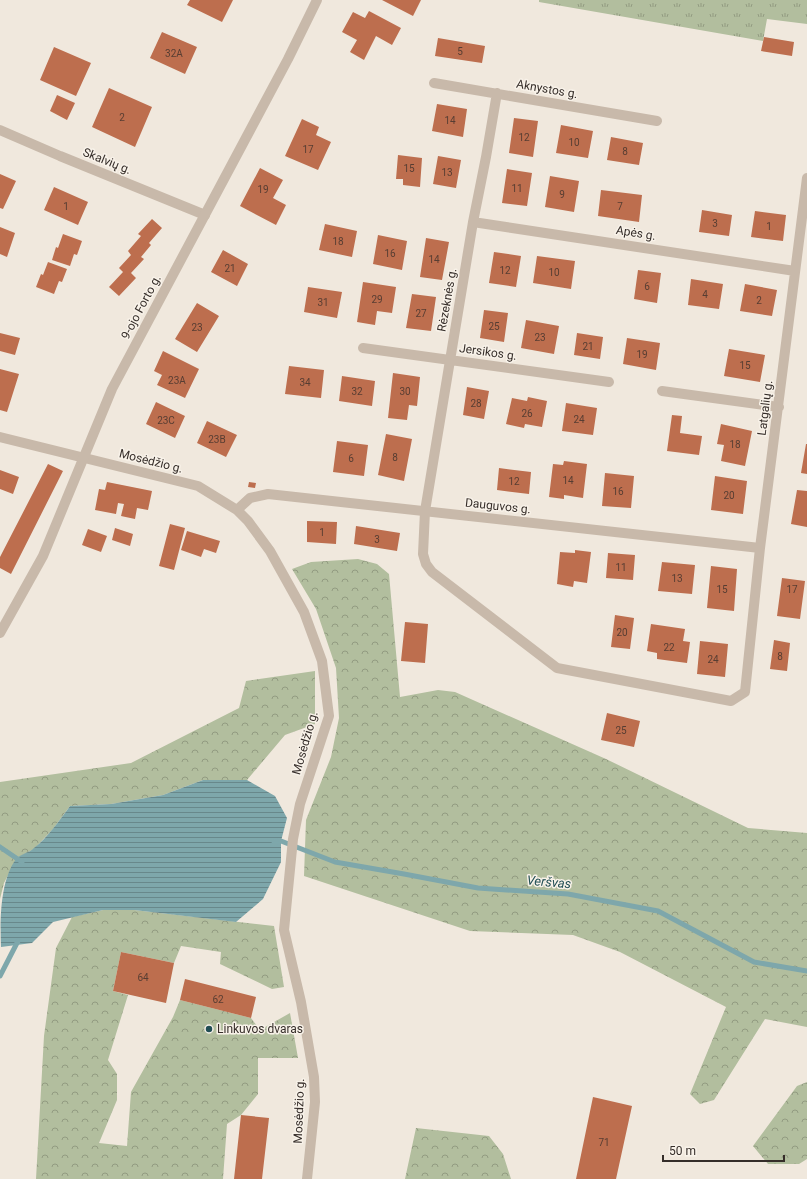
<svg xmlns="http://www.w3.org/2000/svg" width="807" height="1179" viewBox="0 0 807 1179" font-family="Roboto,sans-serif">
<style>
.grass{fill:url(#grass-tufts)}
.forest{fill:url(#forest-crowns)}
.water{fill:url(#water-rules)}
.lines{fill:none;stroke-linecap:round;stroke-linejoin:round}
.stream{stroke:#7ea7ab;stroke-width:5}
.building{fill:#bd6e4e}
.minor{stroke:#c8b9aa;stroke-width:10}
.tertiary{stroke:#c8b9aa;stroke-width:10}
.poi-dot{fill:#214e54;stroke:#f8f2e9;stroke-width:1.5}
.labels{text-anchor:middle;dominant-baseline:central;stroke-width:3;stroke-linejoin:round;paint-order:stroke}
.number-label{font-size:10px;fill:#573d32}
.street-label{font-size:12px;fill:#352d29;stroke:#f8f2e9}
.poi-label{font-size:12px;fill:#352d29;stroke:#f8f2e9;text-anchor:start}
.water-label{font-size:13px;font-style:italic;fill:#214e54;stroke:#f8f2e9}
</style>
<defs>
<pattern id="grass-tufts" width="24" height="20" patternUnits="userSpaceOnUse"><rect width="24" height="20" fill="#b2be9e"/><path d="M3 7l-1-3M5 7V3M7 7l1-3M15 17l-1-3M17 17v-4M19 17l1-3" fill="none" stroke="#929b81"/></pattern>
<pattern id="forest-crowns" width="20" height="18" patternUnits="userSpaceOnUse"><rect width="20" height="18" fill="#b2be9e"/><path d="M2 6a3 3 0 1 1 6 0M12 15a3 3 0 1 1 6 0" fill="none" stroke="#929b81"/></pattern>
<pattern id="water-rules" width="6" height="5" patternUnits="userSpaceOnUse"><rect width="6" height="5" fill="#7ea7ab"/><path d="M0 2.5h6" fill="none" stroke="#68888b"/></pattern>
</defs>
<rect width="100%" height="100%" fill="#f0e8dd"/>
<!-- grass -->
<path class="grass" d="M539 0H807V24L767 19 763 41 539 2Z"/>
<!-- forest -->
<path class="forest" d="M358 559 377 564 389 574 400 697 438 690 455 692 606 759 748 828 807 833V1027L765 1019 714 1100 700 1104 690 1094 726 1007 620 952 573 935 470 931 304 876 306 820 331 757 339 718 336 668 316 609 292 569 311 562Z
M315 671V724L285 735 247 780H203L163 795 111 804 70 806 53 829 34 849 17 858 4 883 0 899V782L131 763 239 708 246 681Z
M103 910H134L274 926 284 987 272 989 220 964 221 952 181 946 174 963 121 952 113 991 128 995 108 1060 117 1074V1100L99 1143 127 1146 131 1092 173 1017 180 1000 251 1018 260 1030 290 1013 298 1058H258V1094L241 1115 227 1124 223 1179H36L44 1036 56 948 72 917Z
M807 1082V1159L799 1164H768L753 1146 797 1086Z
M416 1128 489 1136 503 1154 511 1179H405Z"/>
<!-- water -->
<path class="water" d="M203 780H247L275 796 287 818 281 841V862L263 899 236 922 134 910H103L53 922 32 943 1 947C0 920 0 881 16 859 20 854 29 853 34 848 48 837 59 821 70 806L111 804 163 795Z"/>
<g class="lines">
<!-- stream -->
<path class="stream" d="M274 842 281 841 335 862 404 874 478 888 568 894 658 911 754 962 807 971
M0 847 22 862
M0 976 18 941"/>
</g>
<!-- building -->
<path class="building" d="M190 0H233L222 22 187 5Z
M382 0H421L413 16Z
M369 11 401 28 392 45 376 36 364 60 350 52 357 40 342 32 353 12 365 18Z
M162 32 197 47 185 74 150 58Z
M764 37 794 42 792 56 761 51Z
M438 38 485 46 482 63 435 56Z
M54 47 91 63 76 96 40 80Z
M109 88 152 107 135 147 92 127Z
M57 95 75 103 67 120 50 111Z
M437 104 467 109 463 137 432 131Z
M514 118 538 121 533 157 509 153Z
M302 119 319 127 316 135 331 142 318 170 285 156Z
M561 125 593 131 588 158 556 153Z
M611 137 643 143 639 165 607 160Z
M398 155 422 158 420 187 403 185V179H396Z
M438 156 461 160 456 188 433 184Z
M260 168 283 180 273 198 286 205 276 225 240 206Z
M507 169 532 173 527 206 502 203Z
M0 174 16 181 3 209 0 208Z
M550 176 579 181 574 212 545 207Z
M54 187 88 202 78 225 44 210Z
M601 190 642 195 639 222 598 216Z
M702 210 732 215 729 236 699 232Z
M755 211 786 215 783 241 751 237Z
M152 219 162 228 149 243 151 245 141 257 144 259 131 273 136 278 119 296 109 287 123 272 119 268 131 255 128 251 141 236 138 234Z
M325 224 357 231 352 257 319 250Z
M0 227 15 233 7 257 0 254Z
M63 234 82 241 77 255 74 254 70 266 52 260 56 247 58 248Z
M378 235 407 241 402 270 373 264Z
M426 238 449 242 442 280 420 277Z
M223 250 248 264 237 286 211 272Z
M494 252 521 256 516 287 489 283Z
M537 256 575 261 571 289 533 283Z
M48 262 67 269 62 282 59 281 54 294 36 287 41 274 43 275Z
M638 270 661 273 657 303 634 299Z
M691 279 723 284 719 309 688 305Z
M363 282 396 287 392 313 377 311 375 325 357 322Z
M745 284 777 290 772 316 740 311Z
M308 287 342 292 337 318 304 312Z
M412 294 436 297 431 331 406 328Z
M197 303 219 316 197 352 175 339Z
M484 310 508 313 504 342 480 338Z
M526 320 559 326 554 354 521 348Z
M0 333 20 338 15 355 0 351Z
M577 333 603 337 600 359 574 355Z
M627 338 660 343 656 370 623 364Z
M729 349 765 355 760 382 724 376Z
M163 351 199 369 185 398 157 385 162 375 154 371Z
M289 366 324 370 321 398 285 394Z
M0 369 19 374 7 412 0 410Z
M393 373 420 377 417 406 409 405 407 420 388 418Z
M342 376 375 381 372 406 339 401Z
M467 387 489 391 484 419 463 415Z
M528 397 547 401 542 427 525 424 524 428 506 424 512 398 527 401Z
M156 402 185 416 175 438 146 424Z
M566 403 597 408 593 435 562 431Z
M672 415 682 416 680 433 702 436 699 455 667 451Z
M207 421 237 435 226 457 197 443Z
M721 424 752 431 745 466 721 461 724 445 717 444Z
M386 434 412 439 404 481 378 475Z
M337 441 368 445 364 476 333 472Z
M806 444H807V474L801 473Z
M564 461 587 464 583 498 564 495V499L549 497 553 464 563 465Z
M48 464 63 471 11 574 0 568V557Z
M499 468 531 472 529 494 497 490Z
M0 470 19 477 13 494 0 489Z
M605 473 634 476 631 508 602 506Z
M715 476 747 481 743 514 711 510Z
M107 482 152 491 148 510 137 508 135 519 121 516 124 504 118 503 116 514 95 510 99 489 105 490Z
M249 482 256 483 255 488 248 487Z
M797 490 807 491V527L791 524Z
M307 521 337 522 336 544 307 542Z
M170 524 185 528 174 570 159 566Z
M356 526 400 533 397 551 354 544Z
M115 528 133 534 130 546 112 540Z
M88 529 107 536 101 552 82 545Z
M187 531 220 541 216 553 204 549 201 557 181 550Z
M575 550 591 552 587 583 574 581 573 587 557 584 560 552 575 553Z
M608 553 635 555 633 580 606 578Z
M662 562 695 565 692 594 658 591Z
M711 566 737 569 734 611 707 608Z
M782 578 805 581 800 619 777 616Z
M615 615 634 618 630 649 611 647Z
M405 622 428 624 425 663 401 661Z
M651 624 685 629 683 641 690 642 687 663 657 659V653L647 651Z
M774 640 790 643 787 671 770 669Z
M700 641 728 644 725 677 697 674Z
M607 713 640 721 634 747 601 740Z
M121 952 174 963 166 1003 113 991Z
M185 979 256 997 251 1018 180 1000Z
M593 1097 632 1106 616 1179H576Z
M241 1115 269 1118 262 1179H234Z"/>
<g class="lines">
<!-- minor -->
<path class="minor" d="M434 83 657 121
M497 93 486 157 473 222 425 511 423 554 426 564 432 572 557 668 731 701 745 692 760 548 807 178
M0 130 60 156 205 215
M473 222 795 271
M363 348 609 382
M662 391 779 407
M0 437 198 486 237 510 248 521 270 551 304 612 322 661 329 716 300 804 293 839 284 930 301 1002 314 1077 315 1102 307 1179
M237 510 250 498 268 494 760 548"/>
<!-- tertiary -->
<path class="tertiary" d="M0 633 43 556 112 389 288 59 317 0"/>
</g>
<!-- markers -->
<circle class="poi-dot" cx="209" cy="1029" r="4"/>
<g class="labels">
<!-- number labels -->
<g class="number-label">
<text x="460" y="51">5</text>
<text x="174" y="53">32A</text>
<text x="122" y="117">2</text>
<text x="450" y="120">14</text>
<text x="524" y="137">12</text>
<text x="574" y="142">10</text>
<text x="308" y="149">17</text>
<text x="625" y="151">8</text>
<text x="409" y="168">15</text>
<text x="447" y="172">13</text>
<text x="517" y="188">11</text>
<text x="263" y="189">19</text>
<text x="562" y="194">9</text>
<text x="66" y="206">1</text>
<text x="620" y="206">7</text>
<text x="715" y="223">3</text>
<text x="769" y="226">1</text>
<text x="338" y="241">18</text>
<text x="390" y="253">16</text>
<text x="434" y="259">14</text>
<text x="230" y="268">21</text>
<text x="505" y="270">12</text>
<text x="554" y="272">10</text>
<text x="647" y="286">6</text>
<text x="705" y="294">4</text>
<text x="377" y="299">29</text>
<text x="759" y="300">2</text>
<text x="323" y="302">31</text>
<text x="421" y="313">27</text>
<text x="494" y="326">25</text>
<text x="197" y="327">23</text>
<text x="540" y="337">23</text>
<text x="588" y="346">21</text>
<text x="642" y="354">19</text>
<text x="745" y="365">15</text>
<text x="177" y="380">23A</text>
<text x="305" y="382">34</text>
<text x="357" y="391">32</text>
<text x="405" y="391">30</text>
<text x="476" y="403">28</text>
<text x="527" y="413">26</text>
<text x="579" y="419">24</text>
<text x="166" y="420">23C</text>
<text x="217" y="439">23B</text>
<text x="735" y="444">18</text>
<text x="395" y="457">8</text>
<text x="351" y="458">6</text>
<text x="568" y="480">14</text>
<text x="514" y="481">12</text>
<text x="618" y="491">16</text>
<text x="729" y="495">20</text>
<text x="322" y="532">1</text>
<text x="377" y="539">3</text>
<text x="621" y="567">11</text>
<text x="677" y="578">13</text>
<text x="722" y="589">15</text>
<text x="792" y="589">17</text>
<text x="622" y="632">20</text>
<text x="669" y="647">22</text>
<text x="780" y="656">8</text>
<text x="713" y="659">24</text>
<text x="621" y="730">25</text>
<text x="143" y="977">64</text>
<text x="218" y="999">62</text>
<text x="604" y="1142">71</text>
</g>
<!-- street labels -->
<g class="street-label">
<text transform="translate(547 89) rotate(10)">Aknystos g.</text>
<text transform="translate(107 161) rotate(22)">Skalvių g.</text>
<text transform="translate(636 233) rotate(9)">Apės g.</text>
<text transform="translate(447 300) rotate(-80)">Rėzeknės g.</text>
<text transform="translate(141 307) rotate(-62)">9-ojo Forto g.</text>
<text transform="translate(488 352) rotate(8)">Jersikos g.</text>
<text transform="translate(765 408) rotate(-83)">Latgalių g.</text>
<text transform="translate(151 461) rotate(14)">Mosėdžio g.</text>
<text transform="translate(498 506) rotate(6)">Dauguvos g.</text>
<text transform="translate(305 743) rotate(-74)">Mosėdžio g.</text>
<text transform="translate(299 1111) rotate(-88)">Mosėdžio g.</text>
</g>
<!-- poi labels -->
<g class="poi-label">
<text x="217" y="1029">Linkuvos dvaras</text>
</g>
<!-- water labels -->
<g class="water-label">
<text transform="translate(549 882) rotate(5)">Veršvas</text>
</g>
</g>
<!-- scale -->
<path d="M663 1155v6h121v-6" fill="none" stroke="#352d29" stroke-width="2"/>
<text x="669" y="1155" font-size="12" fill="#352d29" stroke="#f8f2e9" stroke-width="3" paint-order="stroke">50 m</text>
</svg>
